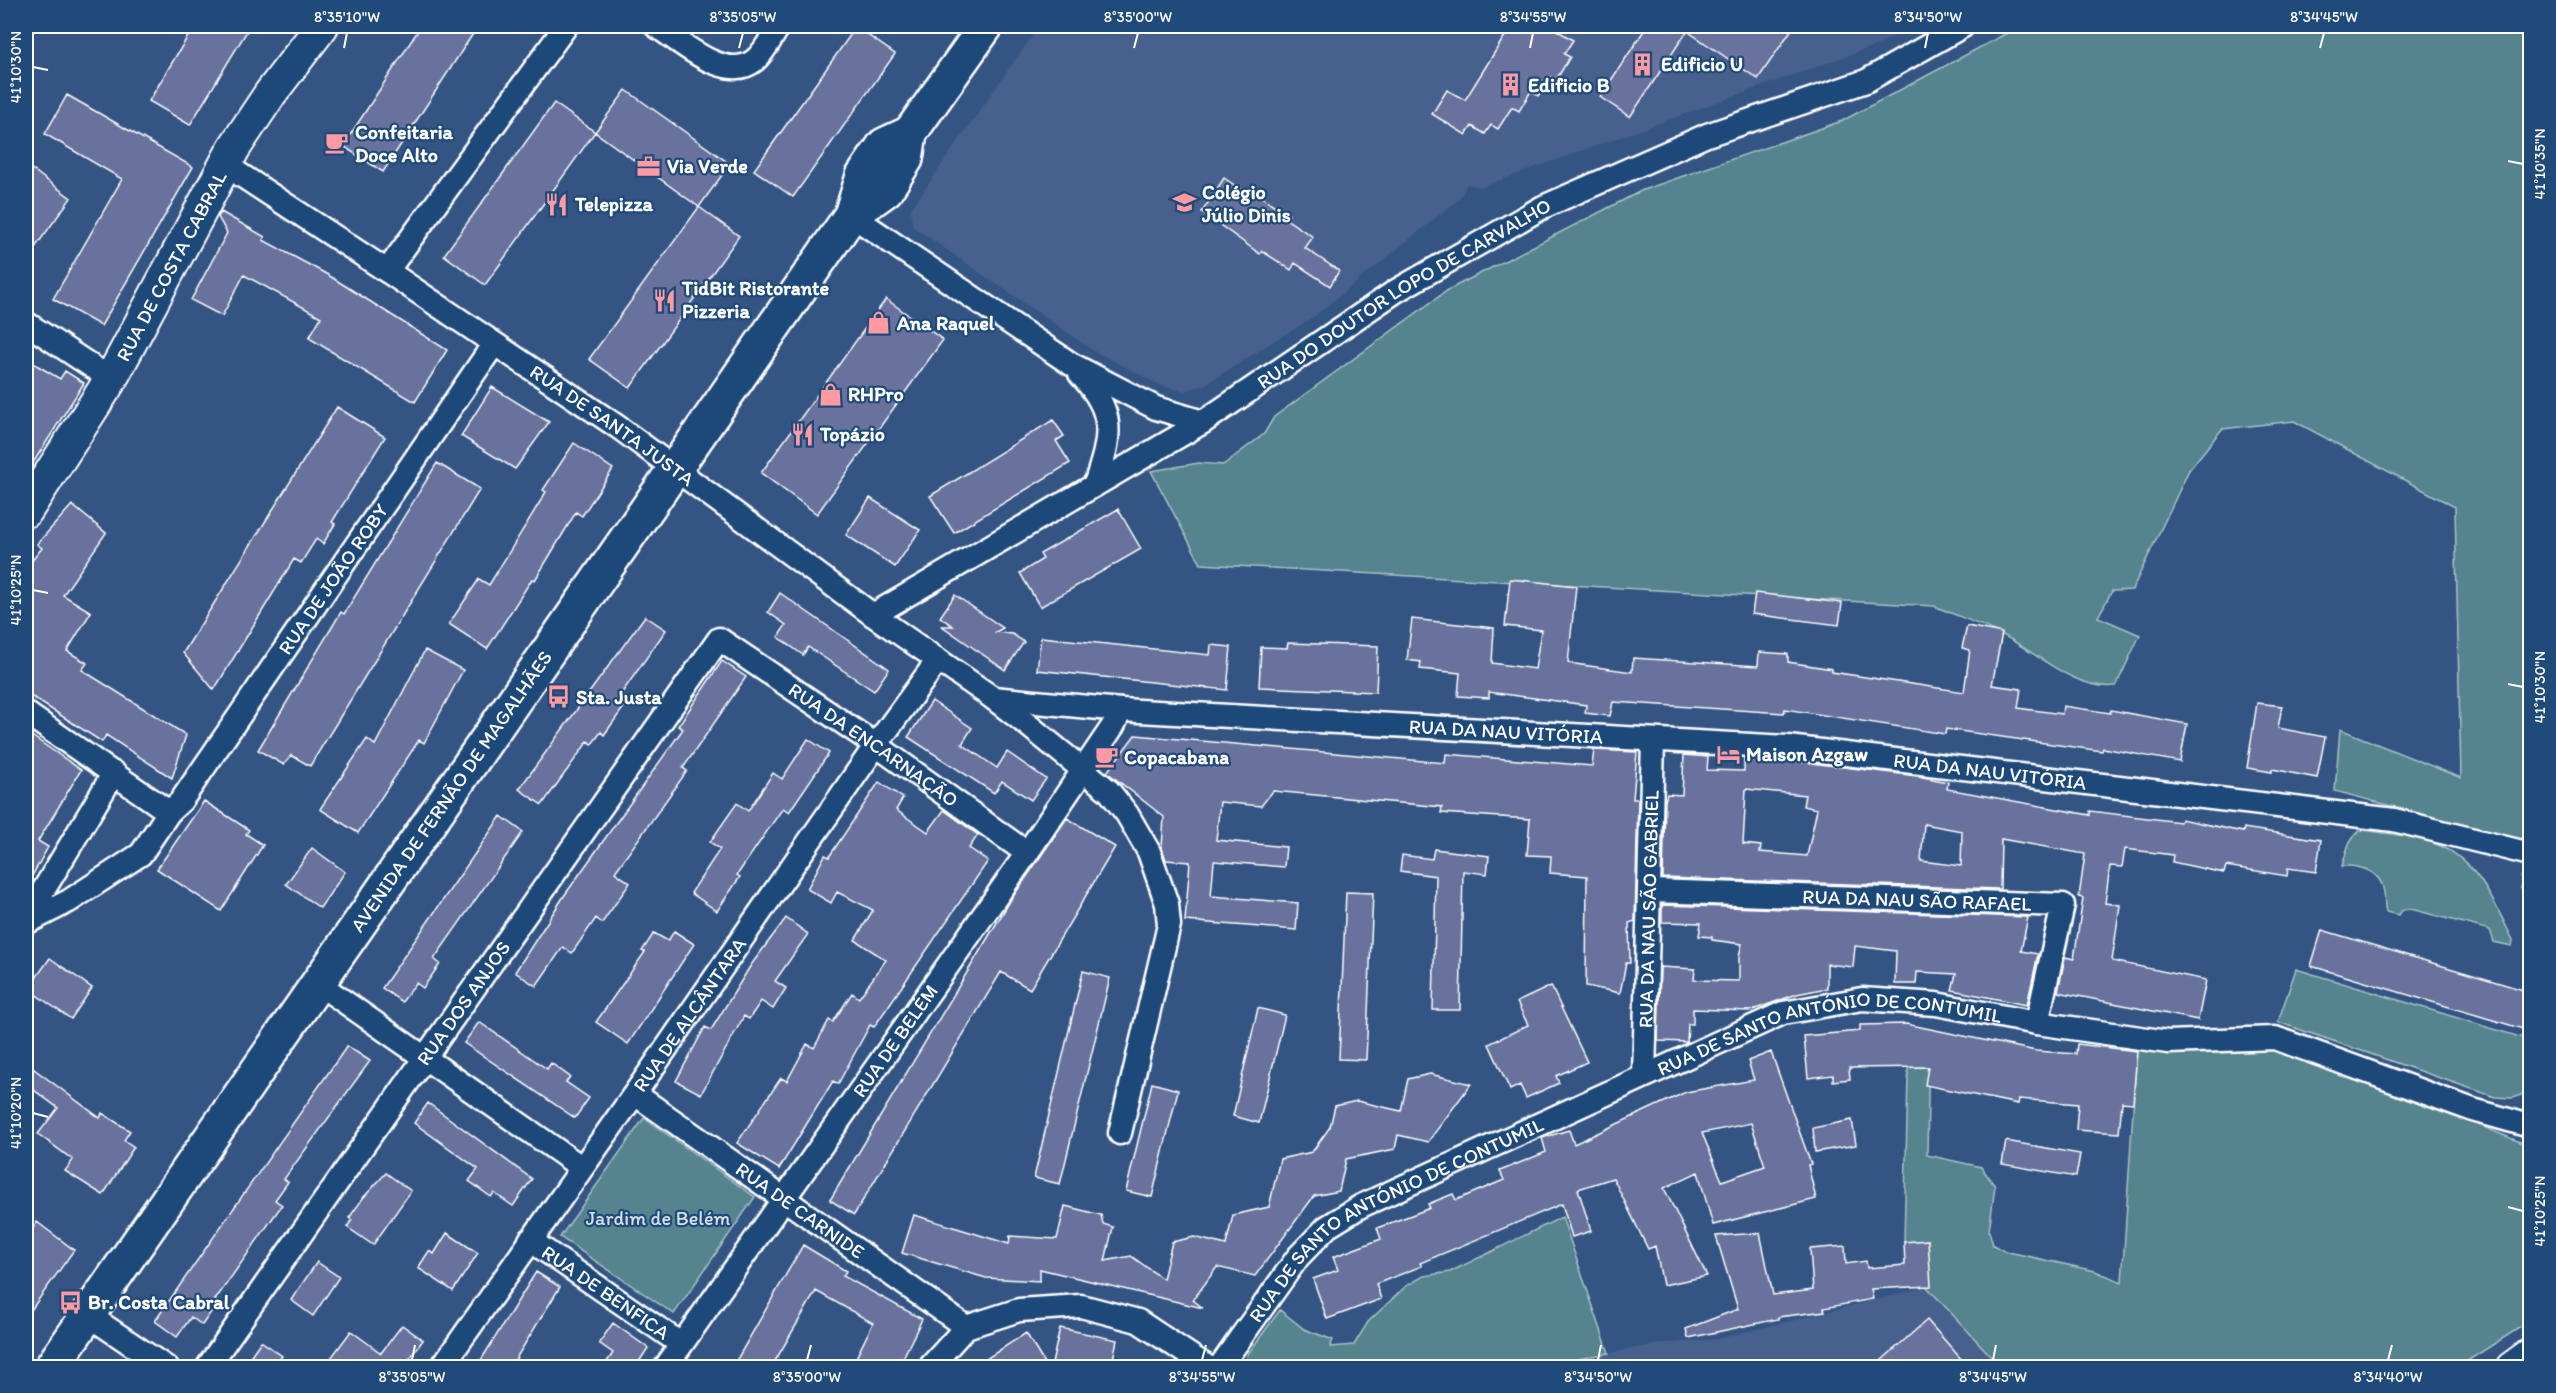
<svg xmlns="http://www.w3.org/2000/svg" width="2556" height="1393" viewBox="0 0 2556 1393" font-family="Itim,sans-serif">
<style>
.built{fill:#47618d}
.green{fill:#54848e;stroke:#aac2c6;stroke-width:1.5}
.building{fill:#67729c;stroke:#fff;stroke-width:1.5;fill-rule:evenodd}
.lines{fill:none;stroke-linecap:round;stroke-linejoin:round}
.street-casing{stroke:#fff;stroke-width:27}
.secondary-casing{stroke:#fff;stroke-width:36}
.primary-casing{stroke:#fff;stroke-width:38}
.street{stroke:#1f4a7a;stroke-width:22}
.secondary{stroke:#1f4a7a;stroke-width:32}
.primary{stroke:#1f4a7a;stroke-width:33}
.ticks{fill:none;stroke:#fff;stroke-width:2}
.labels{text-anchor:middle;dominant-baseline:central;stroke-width:4.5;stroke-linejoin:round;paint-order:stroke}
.poi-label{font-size:20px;font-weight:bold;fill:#fff;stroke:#1f4a7a;text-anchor:start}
.street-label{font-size:20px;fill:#fff;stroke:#1f4a7a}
.park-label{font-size:20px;fill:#d4e0e3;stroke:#1f4a7a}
.neatline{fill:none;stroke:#fff;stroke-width:2}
.ticks-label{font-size:15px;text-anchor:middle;fill:#fff}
</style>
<rect width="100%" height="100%" fill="#345584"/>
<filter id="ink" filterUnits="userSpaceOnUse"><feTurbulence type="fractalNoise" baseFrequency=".0167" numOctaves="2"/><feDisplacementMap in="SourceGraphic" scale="12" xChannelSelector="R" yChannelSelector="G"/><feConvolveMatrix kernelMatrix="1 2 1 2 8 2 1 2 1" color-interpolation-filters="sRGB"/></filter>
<g filter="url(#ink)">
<!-- built -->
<path class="built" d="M1039 26H1912L1880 44 1481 187 1467 184 1460 198 1316 315 1204 385 1184 391 1162 386 1094 351 912 226 911 209Z
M1927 1287 2001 1367 1532 1368 1658 1344 1717 1339Z"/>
<!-- green -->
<path class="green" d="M2020 26H2530V843L2335 791 2340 729 2461 778 2455 507 2294 421 2222 429 2189 470 2132 590 2112 591 2098 617 2140 635 2116 686C2074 691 2035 651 1999 633 1977 623 1955 615 1934 606L1201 564 1151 471 1199 463 1223 465 1264 434 1274 417 1448 290 1643 190 1842 121Z
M2363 830C2387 834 2414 835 2436 844 2477 859 2495 904 2513 940L2512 946 2494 942 2490 930 2411 909 2403 910 2398 915 2386 912C2384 905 2385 899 2384 892 2381 871 2361 865 2342 866 2347 852 2348 835 2363 830Z
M2525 871H2530V898L2521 889V877Z
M2296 969 2530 1040V1092L2512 1098 2495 1097 2278 1022Z
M1909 1033 1929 1038 1927 1155 1981 1167 1995 1186 1989 1231 1993 1245 2004 1251 2095 1271 2122 1282 2137 1048 2256 1043 2356 1075 2530 1146V1321L2458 1367H2001L1927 1287 1928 1240 1904 1243Z
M644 1118 755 1197 674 1314 560 1237Z
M1562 1217 1609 1353 1532 1368 1248 1367 1247 1355 1280 1310 1304 1329 1333 1340 1330 1347 1354 1345 1368 1322 1406 1286 1424 1276 1450 1272Z"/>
<!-- building -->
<path class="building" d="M194 26H250L190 125 149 101Z
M421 26H478L383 172 343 146Z
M1511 26H1550L1573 40 1564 54 1570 57 1556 80 1550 77 1538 96 1531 91 1519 111 1512 107 1498 129 1491 125 1485 134 1472 126 1466 135 1432 114 1447 90 1465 100Z
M1647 26H1794L1758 79 1687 31 1630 117 1600 97Z
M856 27 895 54 793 197 754 170Z
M626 90 730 164 699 207 595 132Z
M67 95 193 167 101 326 53 299 122 179 45 134Z
M554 103 595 132 485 285 444 255Z
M26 165 71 198 26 260Z
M1224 178 1251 196 1254 192 1289 215 1286 219 1313 237 1305 248 1339 271 1330 286 1295 263 1291 270 1262 251 1260 254 1202 212Z
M699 207 739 236 630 388 589 359Z
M221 212 265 237 263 240 328 275 447 350 415 402 309 338 321 317 244 275 222 316 191 300 227 233 218 217Z
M886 299 943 340 817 514 761 473Z
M33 363 60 379 65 371 84 383 26 474V376Z
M492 387 549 422 515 469 461 436Z
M337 407 385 437 332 522 335 524 323 544 316 539 301 563 294 559 214 690 183 653Z
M1053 420 1064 436 1056 441 1070 463 954 533 930 496Z
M574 443 613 469 582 516 576 512 535 580 532 579 487 649 449 624 479 579 489 585 546 492 543 490Z
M437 463 480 489 310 766 291 755 284 765 258 750 341 612 344 614Z
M870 498 920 530 895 567 846 535Z
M72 505 106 533 63 595 91 612 67 651 87 663 82 670 186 735 172 778 106 735 102 742 26 693V568L42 548 37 544Z
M1118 509 1141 549 1040 607 1020 573 1043 559 1040 554Z
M1510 579 1576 586 1568 663 1632 672 1633 658 1758 666 1759 652 1788 654V662L1832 669V672L1964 692 1970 650 1962 648 1967 626 2002 633 1992 685 2021 689 2018 708 2062 714 2063 706 2110 713 2111 710 2187 724 2180 762 2103 748 2102 751 1946 729 1945 734 1785 709 1784 713 1613 702 1610 716 1585 713 1586 705 1489 692V698L1458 696 1460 673 1420 669 1421 662 1407 660 1412 619 1494 628 1492 663 1535 669 1541 630 1505 626Z
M780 593 889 669 874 691 808 647 803 655 778 637 786 625 768 612Z
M1755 593 1842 603 1839 625 1752 614Z
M955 595 1003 628 996 632 1012 634 1024 642 1005 670 942 626H953L940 617Z
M645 616 666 630 621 694 629 700 604 735 601 732 592 744 588 741 542 805 519 789Z
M1041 637 1210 655 1211 645 1231 647 1227 690 1037 670Z
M1288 643 1378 646 1376 692 1259 687 1261 647 1287 648Z
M425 650 463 670 424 743 419 740 358 833 320 809 367 739 375 745Z
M722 661 746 677 683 768 687 771 615 872 630 883 602 923 596 918 572 953 563 947 536 986 515 972 564 896 683 729 678 726Z
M932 701 972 728 962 744 997 768 1007 752 1046 779 1031 800 1002 781 994 793 908 737Z
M2257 703 2282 706 2278 728 2325 737 2317 778 2272 769V772L2247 768Z
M26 732 81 770 38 841 48 847 26 887Z
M1135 735 1445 763 1446 754 1592 766 1594 750 1637 752 1633 799H1638L1635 921 1629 923 1630 963H1626L1620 993 1586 986 1587 876 1550 873 1551 856 1527 855 1530 819 1441 813 1442 807 1273 791 1261 806 1220 802 1216 840 1286 847 1284 867 1214 861 1211 896 1298 903 1296 930 1185 921 1190 862 1166 860 1162 848 1164 817 1107 772Z
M808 739 829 753 789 812 783 808 737 875 740 877 717 911 691 893 720 849 710 842 737 803 748 811 773 773 782 779Z
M1684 755 1708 757 1707 770 1744 771V758L1787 760 1917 776 1948 782 1947 789 2090 815V811L2180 822 2181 819 2243 832 2244 828 2321 840 2316 872 2288 868 2287 876 2226 866 2224 873 2172 862 2173 855 2125 849 2122 867 2110 866 2105 903 2120 905 2112 961 2206 980 2198 1020 2058 992 2065 957 2074 959 2083 898 2079 897 2085 854 2001 839 2000 889 1663 878 1665 801 1667 794 1682 795ZM1746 789 1805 795 1803 806 1817 809 1807 856 1760 852 1761 846 1743 844ZM1924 824 1962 831 1961 866 1921 861Z
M879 782 903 798 896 810 928 832 944 810 978 835 969 848 988 861 874 1027 870 1025 838 1084 833 1081 779 1169 737 1143 781 1078 787 1081 807 1044 814 1048 829 1020 833 1022 852 993 859 998 886 960 855 940 873 910 837 892 831 903 807 889 825 855 829 857Z
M204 801 249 830 246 834 263 845 221 911 157 869Z
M501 816 523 832 434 959 440 964 423 988 416 983 402 1002 382 988Z
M1067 818 1115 847 1030 989 1001 972 854 1215 830 1200 1010 901Z
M312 848 345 872 320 908 286 884Z
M1434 849 1489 856 1487 874 1463 871 1460 1010H1433L1436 876 1400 871 1402 855 1432 859Z
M1346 892 1373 893 1366 1060 1339 1059Z
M1662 905 2028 917 2021 951 2038 954 2027 1005 1952 990 1956 974 1917 972 1916 984H1895L1896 951 1855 946 1853 967 1827 964V988L1797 994 1750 1011 1693 1009V1024H1688L1687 1042 1658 1041 1660 967 1695 969 1694 980 1739 981V956L1742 944 1712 940V937L1699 936 1701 923 1662 922Z
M786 918 808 934 775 981 786 988 773 1009 761 1001 749 1019 744 1016 701 1094 676 1081 705 1027 711 1030 751 965Z
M2322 930 2530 992V1031L2311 966Z
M674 931 694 944 628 1044 596 1022 645 952 642 951 654 933 668 941Z
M50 958 92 988 71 1019 28 989Z
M1083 971 1110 978 1060 1184 1034 1178Z
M1551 986 1587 1062 1556 1076 1559 1083 1526 1098 1520 1085 1510 1090 1489 1044 1528 1025 1517 1002Z
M1258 1008 1285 1015 1259 1123 1233 1116Z
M479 1022 547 1069 551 1063 570 1077 566 1082 589 1098 575 1118 464 1043Z
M1906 1024 2036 1051 2076 1054 2077 1044 2137 1051 2133 1103 2122 1102 2119 1133 2076 1130 2078 1104 2019 1099 2018 1104 1925 1085 1928 1067 1849 1068 1850 1079 1833 1081V1075L1808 1078 1804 1036 1860 1031V1025Z
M347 1046 370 1061 284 1179 288 1182 275 1200 282 1205 215 1300 218 1302 202 1325 191 1317 177 1337 155 1321Z
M1771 1052 1811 1164 1808 1165 1816 1199 1713 1225 1698 1172 1664 1188 1707 1276 1663 1285 1655 1246 1648 1249 1613 1178 1578 1189 1591 1231 1572 1237 1562 1204 1420 1263 1422 1266 1376 1284 1381 1299 1327 1319 1313 1279 1338 1270 1333 1257 1381 1239 1377 1228 1430 1208 1428 1204 1453 1194 1456 1200 1504 1180 1500 1171 1546 1152 1542 1138 1569 1130 1574 1144 1686 1092 1754 1080 1748 1061ZM1751 1123 1765 1166 1722 1181 1702 1133Z
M26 1063 100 1118 102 1113 130 1131 124 1140 134 1147 103 1195 65 1171 73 1160 38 1134 58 1108 26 1084Z
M1430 1074 1471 1084 1428 1142 1398 1135 1395 1149 1346 1159 1339 1191 1314 1196 1255 1276 1217 1267 1193 1300 1203 1308 1040 1269V1281L986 1278 902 1253 914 1215 1009 1244 1010 1236 1057 1239 1065 1206 1101 1215 1103 1224 1113 1227 1105 1261 1131 1256 1163 1279 1172 1242 1194 1237 1226 1245 1233 1215 1269 1207 1280 1159 1312 1152 1330 1127 1335 1106 1357 1101 1401 1111 1408 1079Z
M1152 1083 1178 1090 1152 1197 1126 1191Z
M428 1103 532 1179 513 1206 494 1193 491 1197 469 1181 478 1169 414 1123Z
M1852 1120 1856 1145 1815 1152 1813 1128Z
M2006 1141 2080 1154 2076 1177 2002 1164Z
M386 1173 411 1191 373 1245 347 1227 352 1220 349 1218 363 1198Z
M37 1222 74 1250 26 1317V1238Z
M447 1233 478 1253 453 1291 418 1268 429 1251 434 1254Z
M1760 1233 1773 1295 1813 1290 1810 1249 1845 1246 1846 1264 1866 1261 1867 1268 1905 1265 1904 1242 1928 1240 1931 1286 1871 1289 1873 1299 1824 1308 1825 1311 1778 1317V1319L1688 1338 1686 1329 1738 1309 1716 1236Z
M803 1245 846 1271 843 1276 922 1319 898 1368H851L873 1323 816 1291 771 1368H732Z
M317 1262 339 1277 313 1316 291 1300Z
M536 1272 560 1287 510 1368H476Z
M1927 1320 1969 1368H1873Z
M613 1323 648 1348 635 1368H603L613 1353 599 1343Z
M402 1325 423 1340 403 1368H344L331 1358 351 1331 381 1353Z
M1060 1328 1117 1340 1111 1368H1051Z
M1026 1333 1047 1368H972Z
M261 1341 282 1356 274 1368H242Z"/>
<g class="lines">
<defs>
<g id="street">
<path d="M656 26C680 41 726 84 755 60 765 52 772 36 779 26"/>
<path id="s1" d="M224 164 387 271 618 427 873 615 993 698 1028 725 1109 791 1127 814 1149 852 1167 904 1169 925 1120 1133"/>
<path d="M851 215 1071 364 1156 408 1203 422"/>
<path d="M387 271 566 26"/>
<path d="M26 323 111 379"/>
<path d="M1080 374C1117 414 1111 436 1095 485"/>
<path id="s2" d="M873 615 1203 422 1396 291 1543 207 1707 135 1866 81 1963 26"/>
<path id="s3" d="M993 698 1121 710 1788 747 2394 820 2530 854"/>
<path d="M26 713 169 812"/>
<path id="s4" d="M1651 891 2063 905 2037 1023"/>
<path d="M26 919 114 773"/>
<path id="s5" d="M26 923 69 901 141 854 169 812 181 801 494 344"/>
<path d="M319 984 581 1167"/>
<path id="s6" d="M1644 1075 1653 741"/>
<path id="s7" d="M635 1094 966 1327"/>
<path id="s8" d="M530 1240 681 1344"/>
<path d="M88 1315 167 1368"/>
<path id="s9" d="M207 1368 719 639 876 745 1027 853"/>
<path id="s10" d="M441 1368 645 1079 876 745 938 660"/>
<path id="s11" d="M665 1368 1027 853 1113 726 1121 710"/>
<path d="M929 1368 966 1327 1019 1310 1081 1306 1138 1321 1209 1368"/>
<path id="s12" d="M1219 1368 1298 1257 1327 1227 1361 1206 1783 1013 1862 999 1936 1004 2037 1023 2168 1042 2275 1038 2473 1110 2530 1126"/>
</g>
<g id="secondary">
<path id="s13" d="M26 511 111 379 234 148 270 94 322 26"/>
<path d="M2512 1368 2530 1355"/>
</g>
<g id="primary">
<path d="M851 215 886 190 906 159 910 133 986 26"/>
<path id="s14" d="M51 1368 851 215 863 176 884 145 910 133"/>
</g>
</defs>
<!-- street casing -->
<use href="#street" class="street-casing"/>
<!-- secondary casing -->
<use href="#secondary" class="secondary-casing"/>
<!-- primary casing -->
<use href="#primary" class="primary-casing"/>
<!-- street -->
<use href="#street" class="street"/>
<!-- secondary -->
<use href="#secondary" class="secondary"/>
<!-- primary -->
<use href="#primary" class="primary"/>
</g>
</g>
<!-- ticks -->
<path class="ticks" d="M344 48 347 33M739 48 743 33M1134 48 1138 33M1530 48 1533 33M1925 48 1928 33M2320 48 2324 33M33 67 48 70M2508 161 2523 164M33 590 48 593M2508 684 2523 687M33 1113 48 1117M2508 1207 2523 1211M412 1360 415 1345M807 1360 811 1345M1202 1360 1206 1345M1598 1360 1601 1345M1993 1360 1996 1345M2388 1360 2392 1345"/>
<!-- icons -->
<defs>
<symbol id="building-bare" viewBox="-9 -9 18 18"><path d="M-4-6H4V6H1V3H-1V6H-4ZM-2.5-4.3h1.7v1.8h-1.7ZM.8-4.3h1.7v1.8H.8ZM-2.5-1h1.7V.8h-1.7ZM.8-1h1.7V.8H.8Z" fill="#ff9aa2" stroke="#1f4a7a" stroke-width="2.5" paint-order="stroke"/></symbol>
<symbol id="cafe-bare" viewBox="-9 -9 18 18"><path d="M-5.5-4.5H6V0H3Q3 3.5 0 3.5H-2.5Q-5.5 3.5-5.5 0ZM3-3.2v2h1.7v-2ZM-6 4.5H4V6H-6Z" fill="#ff9aa2" stroke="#1f4a7a" stroke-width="2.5" paint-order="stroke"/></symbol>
<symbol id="office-bare" viewBox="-9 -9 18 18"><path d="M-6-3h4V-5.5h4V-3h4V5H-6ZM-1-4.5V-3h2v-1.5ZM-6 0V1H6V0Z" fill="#ff9aa2" stroke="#1f4a7a" stroke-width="2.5" paint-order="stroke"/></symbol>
<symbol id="school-bare" viewBox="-9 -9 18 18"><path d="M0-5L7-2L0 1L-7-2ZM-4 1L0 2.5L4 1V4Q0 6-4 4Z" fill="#ff9aa2" stroke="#1f4a7a" stroke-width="2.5" paint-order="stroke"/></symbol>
<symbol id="restaurant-bare" viewBox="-9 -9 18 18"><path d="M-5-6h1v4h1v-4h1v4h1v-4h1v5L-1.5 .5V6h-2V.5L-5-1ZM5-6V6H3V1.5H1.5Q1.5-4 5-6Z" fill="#ff9aa2" stroke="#1f4a7a" stroke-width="2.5" paint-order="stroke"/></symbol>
<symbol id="shop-bare" viewBox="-9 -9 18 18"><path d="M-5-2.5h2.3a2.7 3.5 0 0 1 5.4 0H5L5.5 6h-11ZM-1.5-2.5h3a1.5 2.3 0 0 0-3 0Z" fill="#ff9aa2" stroke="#1f4a7a" stroke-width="2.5" paint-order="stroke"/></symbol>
<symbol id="bus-bare" viewBox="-9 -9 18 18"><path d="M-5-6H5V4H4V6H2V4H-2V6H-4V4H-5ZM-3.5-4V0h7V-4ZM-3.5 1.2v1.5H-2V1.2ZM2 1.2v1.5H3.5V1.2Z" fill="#ff9aa2" stroke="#1f4a7a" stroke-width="2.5" paint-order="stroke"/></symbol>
<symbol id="hotel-bare" viewBox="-9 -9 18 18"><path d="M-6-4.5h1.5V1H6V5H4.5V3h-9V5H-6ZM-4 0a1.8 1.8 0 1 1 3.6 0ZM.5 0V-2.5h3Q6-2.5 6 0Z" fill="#ff9aa2" stroke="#1f4a7a" stroke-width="2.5" paint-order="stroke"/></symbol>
</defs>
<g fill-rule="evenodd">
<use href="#building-bare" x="1626" y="48" width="33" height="33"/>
<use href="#building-bare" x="1494" y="68" width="33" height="33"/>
<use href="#cafe-bare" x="320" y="126" width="33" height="33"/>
<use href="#office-bare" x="632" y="150" width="33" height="33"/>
<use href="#school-bare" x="1168" y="186" width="33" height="33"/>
<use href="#restaurant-bare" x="540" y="188" width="33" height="33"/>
<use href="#restaurant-bare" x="648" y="284" width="33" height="33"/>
<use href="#shop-bare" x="862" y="306" width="33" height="33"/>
<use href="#shop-bare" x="814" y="378" width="33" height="33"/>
<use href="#restaurant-bare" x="786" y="418" width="33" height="33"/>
<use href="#bus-bare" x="542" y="680" width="33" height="33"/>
<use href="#hotel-bare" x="1712" y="738" width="33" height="33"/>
<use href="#cafe-bare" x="1090" y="740" width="33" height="33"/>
<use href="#bus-bare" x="54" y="1286" width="33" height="33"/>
</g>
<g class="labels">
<!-- poi labels -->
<g class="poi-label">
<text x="1661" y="64">Edificio U</text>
<text x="1528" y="85">Edificio B</text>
<text x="355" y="132">Confeitaria<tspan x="355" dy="23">Doce Alto</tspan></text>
<text x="667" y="166">Via Verde</text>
<text x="1202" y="192">Colégio<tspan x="1202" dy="23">Júlio Dinis</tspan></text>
<text x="575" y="204">Telepizza</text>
<text x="682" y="288">TidBit Ristorante<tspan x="682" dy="23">Pizzeria</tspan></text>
<text x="897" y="323">Ana Raquel</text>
<text x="848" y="394">RHPro</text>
<text x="820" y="434">Topázio</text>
<text x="576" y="697">Sta. Justa</text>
<text x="1746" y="754">Maison Azgaw</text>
<text x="1124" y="757">Copacabana</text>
<text x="88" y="1302">Br. Costa Cabral</text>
</g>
<!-- street labels -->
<g class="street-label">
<text stroke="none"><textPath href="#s13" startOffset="285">RUA DE COSTA CABRAL</textPath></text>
<text stroke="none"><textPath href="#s2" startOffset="621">RUA DO DOUTOR LOPO DE CARVALHO</textPath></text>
<text stroke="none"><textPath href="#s1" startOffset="468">RUA DE SANTA JUSTA</textPath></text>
<text stroke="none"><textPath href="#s5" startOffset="470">RUA DE JOÃO ROBY</textPath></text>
<text stroke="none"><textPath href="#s3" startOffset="514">RUA DA NAU VITÓRIA</textPath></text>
<text stroke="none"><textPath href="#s9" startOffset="1078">RUA DA ENCARNAÇÃO</textPath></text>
<text stroke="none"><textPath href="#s3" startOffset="1000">RUA DA NAU VITÓRIA</textPath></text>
<text stroke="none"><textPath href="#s14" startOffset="702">AVENIDA DE FERNÃO DE MAGALHÃES</textPath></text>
<text stroke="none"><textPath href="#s4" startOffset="266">RUA DA NAU SÃO RAFAEL</textPath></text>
<text stroke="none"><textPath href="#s6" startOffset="166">RUA DA NAU SÃO GABRIEL</textPath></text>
<text stroke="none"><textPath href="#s9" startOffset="446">RUA DOS ANJOS</textPath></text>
<text stroke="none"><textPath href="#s10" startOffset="432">RUA DE ALCÂNTARA</textPath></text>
<text stroke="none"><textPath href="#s11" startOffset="400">RUA DE BELÉM</textPath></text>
<text stroke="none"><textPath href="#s12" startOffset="724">RUA DE SANTO ANTÓNIO DE CONTUMIL</textPath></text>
<text stroke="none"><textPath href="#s7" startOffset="202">RUA DE CARNIDE</textPath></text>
<text stroke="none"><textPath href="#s12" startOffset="238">RUA DE SANTO ANTÓNIO DE CONTUMIL</textPath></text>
<text stroke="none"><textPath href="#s8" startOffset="92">RUA DE BENFICA</textPath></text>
</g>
<!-- park labels -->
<g class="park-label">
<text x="658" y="1218">Jardim de Belém</text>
</g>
</g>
<!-- margin -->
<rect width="2556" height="1393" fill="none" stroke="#1f4a7a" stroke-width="66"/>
<rect x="33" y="33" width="2490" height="1327" class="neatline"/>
<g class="ticks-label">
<text x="347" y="22">8°35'10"W</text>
<text x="743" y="22">8°35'05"W</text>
<text x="1138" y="22">8°35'00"W</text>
<text x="1533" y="22">8°34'55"W</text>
<text x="1928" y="22">8°34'50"W</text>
<text x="2324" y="22">8°34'45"W</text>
<text transform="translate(16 67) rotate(-90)" y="5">41°10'30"N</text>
<text transform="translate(2540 164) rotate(-90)" y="5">41°10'35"N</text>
<text transform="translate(16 590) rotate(-90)" y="5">41°10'25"N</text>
<text transform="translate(2540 687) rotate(-90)" y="5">41°10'30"N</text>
<text transform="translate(16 1113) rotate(-90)" y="5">41°10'20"N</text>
<text transform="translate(2540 1211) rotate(-90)" y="5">41°10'25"N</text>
<text x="412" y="1382">8°35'05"W</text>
<text x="807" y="1382">8°35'00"W</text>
<text x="1202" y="1382">8°34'55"W</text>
<text x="1598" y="1382">8°34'50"W</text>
<text x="1993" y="1382">8°34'45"W</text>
<text x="2388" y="1382">8°34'40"W</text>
</g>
</svg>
